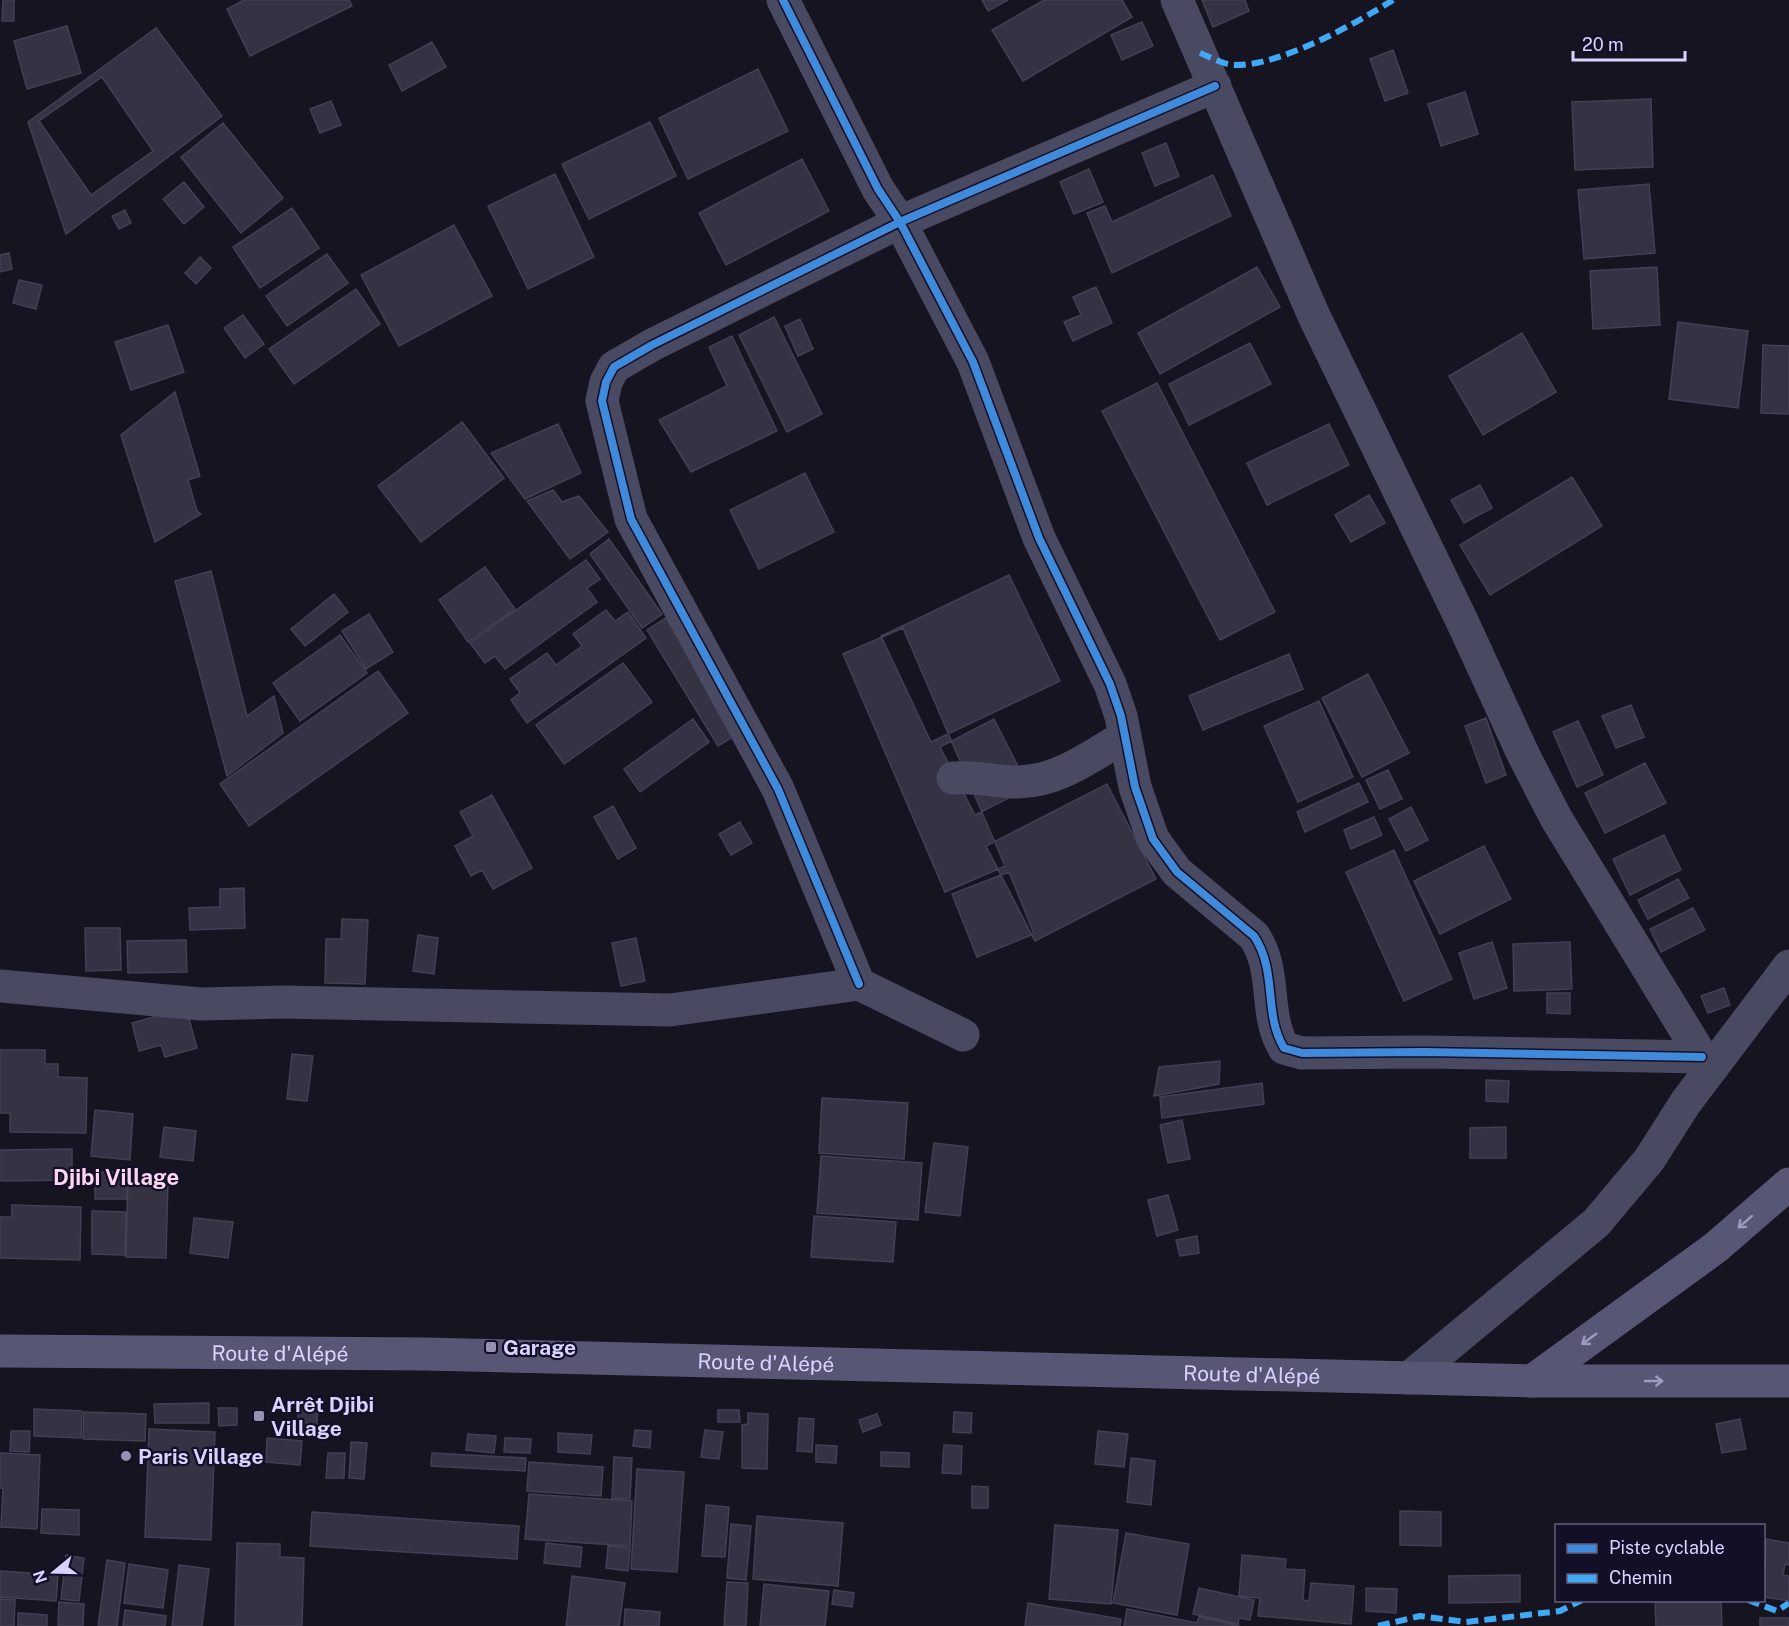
<svg xmlns="http://www.w3.org/2000/svg" width="1789" height="1626" viewBox="0 0 1789 1626" font-family="'Public Sans',sans-serif">
<style>
.building{fill:#343243;stroke:#433f54;stroke-width:1.5;fill-rule:evenodd}
.lines{fill:none;stroke-linecap:round;stroke-linejoin:round}
.minor{stroke:#4a4962;stroke-width:33}
.secondary{stroke:#575674;stroke-width:33}
.quiet{stroke:#3fa9f5;stroke-width:6;stroke-dasharray:12 6;stroke-linecap:butt}
.cycleway-casing{stroke:#130f26;stroke-width:11}
.cycleway{stroke:#408adc;stroke-width:8}
.oneway{stroke:#9e9bc0}
.poi-dot{fill:#9591b1;stroke:#130f26;stroke-width:2}
.labels{text-anchor:middle;dominant-baseline:central;stroke-width:4.5;stroke-linejoin:round;paint-order:stroke}
.poi-label{font-size:21px;font-weight:bold;fill:#d9d4ff;stroke:#130f26;text-anchor:start}
.street-label{font-size:21px;fill:#d9d4ff;stroke:#130f26}
.neighbourhood-label{font-size:22px;font-weight:bold;fill:#ffd6f0;stroke:#130f26}
</style>
<rect width="100%" height="100%" fill="#161421"/>
<!-- building -->
<path class="building" d="M3 0H14V21H2Z
M244 0H349L352 6 250 56 227 9Z
M982 0H1008L988 11Z
M1044 0H1122L1132 17 1023 81 992 30Z
M1202 0H1245L1249 11 1213 27Z
M1142 22 1153 46 1122 60 1111 35Z
M67 26 81 73 27 89 14 41Z
M156 28 222 116 66 234 28 122ZM102 77 153 151 91 195 39 121Z
M432 42 446 67 402 91 389 65Z
M1393 50 1408 93 1385 101 1370 59Z
M758 69 788 131 688 179 659 118Z
M1465 92 1478 134 1441 146 1428 104Z
M1651 99 1653 167 1575 170 1572 102Z
M331 101 341 125 320 133 310 109Z
M650 122 676 176 589 219 562 164Z
M223 123 283 198 241 233 181 157Z
M1166 143 1179 176 1155 186 1142 153Z
M802 159 829 211 726 265 699 213Z
M1089 169 1103 202 1074 214 1060 182Z
M555 174 594 257 528 289 488 206Z
M1213 175 1231 216 1112 273 1087 213 1105 206 1112 222Z
M184 182 204 207 184 224 163 199Z
M1649 184 1655 253 1584 259 1578 190Z
M292 208 319 248 260 288 233 247Z
M125 210 131 223 119 229 112 216Z
M454 225 492 296 399 346 361 275Z
M9 253 12 269 0 272V255Z
M327 254 348 283 287 326 266 296Z
M200 257 211 268 196 284 185 273Z
M1257 267 1280 307 1160 374 1138 333Z
M1657 267 1660 325 1593 329 1590 271Z
M19 280 42 285 36 309 13 303Z
M1096 287 1112 323 1073 341 1064 322 1081 315 1073 297Z
M356 289 380 324 294 384 269 349Z
M243 315 264 344 245 358 224 328Z
M774 317 822 414 787 432 739 335Z
M800 319 813 349 798 356 785 326Z
M1678 322 1748 331 1738 408 1669 399Z
M168 325 184 372 131 390 115 342Z
M1522 333 1556 392 1483 435 1449 376Z
M732 336 777 431 691 472 659 420 727 386 709 347Z
M1250 343 1271 384 1189 425 1169 384Z
M1763 345 1789 346V414L1761 413Z
M1157 383 1275 612 1220 640 1102 411Z
M175 392 200 476 188 480 197 511 201 514 155 542 121 435Z
M462 422 504 478 421 542 378 486Z
M558 424 581 473 525 499 491 453Z
M1329 424 1349 465 1267 505 1247 463Z
M805 473 834 532 759 569 730 510Z
M1572 477 1602 526 1490 595 1460 545Z
M1480 485 1492 508 1464 523 1451 500Z
M553 490 562 502 579 496 608 532 570 559 527 501Z
M1369 495 1385 523 1351 542 1335 515Z
M609 539 662 614 642 628 590 554Z
M586 560 600 579 587 588 597 602 505 669 495 656 485 663 470 643Z
M485 567 515 609 468 642 439 600Z
M211 571 247 716 274 696 283 733 227 776 175 581Z
M1009 575 1060 681 931 742 881 636Z
M334 594 348 612 305 646 291 629Z
M606 610 615 621 628 612 646 638 527 723 511 700 520 693 510 679 547 653 556 665 582 646 573 634Z
M369 614 393 652 366 669 342 631Z
M666 618 738 734 718 746 647 630Z
M903 628 1005 866 945 892 843 654Z
M340 635 367 673 300 721 273 683Z
M1289 654 1303 689 1203 730 1189 696Z
M623 663 652 702 564 764 536 725Z
M378 671 408 713 249 826 220 784Z
M1368 674 1409 753 1362 777 1322 698Z
M1319 701 1353 777 1298 802 1264 726Z
M1631 705 1644 737 1616 748 1602 716Z
M1486 718 1506 775 1486 783 1465 726Z
M693 719 709 742 640 792 624 769Z
M994 719 1029 788 975 815 940 747Z
M1578 721 1603 775 1577 787 1553 732Z
M1645 763 1666 803 1605 833 1585 793Z
M1388 770 1402 799 1380 809 1366 780Z
M1359 783 1368 802 1305 832 1297 812Z
M1107 784 1156 879 1035 941 986 846Z
M492 795 532 868 493 889 482 870 471 876 455 846 473 836 460 812Z
M613 806 636 848 618 859 594 817Z
M1411 807 1428 840 1406 851 1389 819Z
M1374 817 1382 835 1351 849 1344 830Z
M740 822 752 843 731 855 719 834Z
M1664 835 1681 870 1630 895 1613 859Z
M1484 846 1511 899 1440 934 1414 881Z
M1394 850 1452 979 1404 1001 1346 872Z
M1009 872 1034 934 977 957 952 894Z
M1678 879 1689 898 1648 919 1638 900Z
M244 888 245 928 190 930 189 908 220 907V889Z
M1693 908 1705 930 1661 952 1650 929Z
M342 919 368 920 365 984 325 983 326 939H341Z
M85 928H120L121 970 86 971Z
M418 935 438 938 434 974 413 971Z
M636 938 645 981 621 986 612 943Z
M186 940 187 972 128 973 127 941Z
M1492 942 1507 988 1474 999 1459 953Z
M1570 942 1572 989 1514 991 1513 944Z
M1724 988 1730 1005 1708 1013 1701 996Z
M1547 993H1570V1014L1547 1013Z
M186 1008 197 1048 165 1057 161 1045 139 1051 132 1023Z
M0 1050H45V1064H58V1077L87 1078 86 1133 10 1132V1113H0Z
M292 1054 313 1056 307 1101 287 1099Z
M1220 1061 1219 1084 1154 1096 1159 1067Z
M1486 1080 1509 1081 1508 1102 1486 1101Z
M1262 1083 1264 1104 1162 1118 1160 1097Z
M822 1098 908 1103 904 1159 819 1153Z
M95 1110 133 1114 130 1160 91 1156Z
M1182 1120 1190 1159 1168 1163 1160 1125Z
M164 1127 196 1131 193 1161 160 1157Z
M1506 1127V1158H1470V1128Z
M934 1143 968 1147 960 1216 925 1212Z
M72 1149V1180L1 1181V1150Z
M821 1156 922 1163 918 1220 817 1213Z
M95 1172H127V1199H95Z
M128 1179 168 1180 166 1258 126 1257Z
M1168 1195 1178 1230 1157 1236 1148 1200Z
M12 1205 81 1207 80 1260 0 1258V1217H12Z
M92 1211 126 1212 125 1255 92 1254Z
M814 1216 896 1222 893 1262 811 1257Z
M194 1218 233 1222 228 1258 190 1253Z
M1197 1236 1199 1253 1180 1256 1176 1240Z
M209 1403V1423H155L154 1404Z
M299 1407 318 1408 316 1435 297 1433Z
M218 1408H237V1425L219 1426Z
M34 1409 82 1411 81 1438 34 1436Z
M718 1410H739L740 1422H718Z
M84 1412 146 1414 145 1441 83 1439Z
M954 1412 972 1413 971 1433 953 1432Z
M748 1413 768 1414 767 1469 742 1468V1425L748 1424Z
M877 1414 881 1425 863 1432 859 1420Z
M799 1418 814 1419 812 1452 797 1451Z
M1740 1419 1746 1449 1722 1453 1716 1424Z
M149 1429 215 1432 211 1540 145 1537Z
M635 1430 651 1431 650 1448 633 1446Z
M705 1430 723 1432 719 1459 701 1457Z
M11 1431H30L29 1452 10 1451Z
M1098 1431 1128 1434 1124 1467 1095 1464Z
M558 1433 592 1435 590 1454 558 1452Z
M468 1434 496 1436 494 1453 466 1450Z
M267 1438 302 1441 300 1465 266 1462Z
M505 1438 531 1439 530 1453 504 1452Z
M351 1442 367 1443 364 1479 349 1478Z
M816 1445 837 1446 836 1463 816 1462Z
M944 1445 962 1446 961 1474 942 1473Z
M881 1452 909 1453V1467L881 1466Z
M0 1453 40 1455 37 1529 1 1527 3 1488H0Z
M328 1453H345L344 1478H326Z
M432 1453 526 1458 525 1471 431 1466Z
M614 1457 632 1458 630 1499 612 1498Z
M1131 1458 1155 1461 1151 1505 1127 1502Z
M529 1462 603 1467 601 1496 527 1491Z
M637 1469 684 1472 677 1572 631 1569Z
M972 1486 988 1487V1508H972Z
M529 1494 632 1501 630 1546 525 1539Z
M706 1505 729 1507 725 1557 702 1556Z
M42 1509 79 1510V1535L41 1533Z
M1400 1511 1441 1512V1546L1400 1545Z
M312 1512 519 1526 517 1559 310 1546Z
M757 1516 843 1523 838 1586 753 1579Z
M731 1524 751 1526 746 1580 727 1578Z
M1055 1525 1118 1530 1111 1604 1049 1599Z
M1126 1533 1189 1544 1177 1615 1113 1603Z
M1766 1539 1789 1543V1565L1785 1564 1783 1575 1789 1576V1601L1764 1597Z
M237 1543 280 1544V1557L304 1558 302 1626H235Z
M546 1543 582 1547 580 1567 544 1563Z
M608 1546 630 1548 628 1571 606 1568Z
M66 1555 84 1558 79 1601 61 1599Z
M1242 1555 1286 1559 1285 1569 1305 1570 1303 1600 1309 1601 1311 1583 1354 1586 1351 1624 1258 1616 1260 1598 1239 1596Z
M107 1560 125 1563 117 1626H98Z
M129 1564 168 1570 163 1608 124 1603Z
M179 1565 209 1569 202 1626H172Z
M0 1571 58 1575 56 1601 0 1597Z
M1520 1575V1602L1449 1603V1576Z
M572 1576 625 1583 619 1626H566Z
M727 1582 748 1583 746 1626H724Z
M764 1584 829 1591 825 1626H760Z
M1199 1588 1254 1600 1250 1620 1239 1618 1238 1624 1193 1614Z
M1366 1588 1397 1589 1396 1613 1366 1611Z
M834 1590 854 1593 852 1607 832 1604Z
M0 1599 15 1600 14 1626H0Z
M1655 1600H1721L1722 1626H1656Z
M59 1602 84 1604 83 1626H58Z
M1028 1603 1121 1619 1120 1626H1025Z
M625 1609 660 1612 659 1626H624Z
M1127 1609 1197 1623 1199 1617 1240 1626H1124Z
M125 1610 166 1616 165 1626H123Z
M18 1613 47 1615V1626H18Z
M1760 1618H1789V1626H1760Z"/>
<g class="lines">
<!-- minor -->
<path class="minor" d="M783 0 878 189 900 222 973 362 1039 538 1110 684 1121 716 1135 787 1153 839 1177 872 1254 936C1278 972 1263 1013 1284 1048L1302 1053 1425 1052 1702 1057
M1177 0 1314 316 1462 621 1524 756 1556 818 1702 1057 1712 1068
M953 778C976 776 996 782 1019 782 1058 781 1092 756 1125 736
M859 984 778 789 631 519 602 401 606 382 614 367 652 345 900 222 1215 86
M0 986 201 1004 284 1002 670 1010 859 984 963 1035
M1409 1378 1596 1223 1649 1160 1686 1102 1789 966"/>
<!-- secondary -->
<g class="secondary">
<path id="s1" d="M0 1351 426 1354 1532 1381H1789"/>
<path d="M1532 1381 1715 1248 1789 1184"/>
</g>
<!-- quiet -->
<path class="quiet" d="M1200 53C1210 57 1224 65 1235 65 1280 66 1355 24 1393 0
M1748 1600 1777 1611 1789 1603
M1378 1626 1420 1616 1466 1622 1560 1611 1582 1600"/>
<defs>
<path id="cycleway" d="M783 0 878 189 900 222 973 362 1039 538 1110 684 1121 716 1135 787 1153 839 1177 872 1254 936C1278 972 1263 1013 1284 1048L1302 1053 1425 1052 1702 1057
M859 984 778 789 631 519 602 401 606 382 614 367 652 345 900 222 1215 86"/>
</defs>
<!-- cycleway casing -->
<use href="#cycleway" class="cycleway-casing"/>
<!-- cycleway -->
<use href="#cycleway" class="cycleway"/>
</g>
<!-- one-way arrows -->
<defs><path id="oneway-shaft" d="M-6 0H5M1.5-3L5.5 0L1.5 3" fill="none" stroke-width="1.6" stroke-linecap="round" stroke-linejoin="round" transform="scale(1.5)"/></defs>
<g class="oneway">
<use href="#oneway-shaft" transform="translate(1745 1222) rotate(139)"/>
<use href="#oneway-shaft" transform="translate(1589 1339) rotate(144)"/>
<use href="#oneway-shaft" transform="translate(1654 1381)"/>
</g>
<!-- markers -->
<g class="poi-dot">
<rect x="485" y="1341" width="12" height="12" rx="3"/>
<rect x="253" y="1410" width="12" height="12" rx="3"/>
<circle cx="126" cy="1456" r="6"/>
</g>
<g class="labels">
<!-- poi labels -->
<g class="poi-label">
<text x="503" y="1347">Garage</text>
<text x="271" y="1404">Arrêt Djibi<tspan x="271" dy="24">Village</tspan></text>
<text x="138" y="1456">Paris Village</text>
</g>
<!-- street labels -->
<g class="street-label">
<text stroke="none"><textPath href="#s1" startOffset="280">Route d'Alépé</textPath></text>
<text stroke="none"><textPath href="#s1" startOffset="766">Route d'Alépé</textPath></text>
<text stroke="none"><textPath href="#s1" startOffset="1252">Route d'Alépé</textPath></text>
</g>
<!-- neighbourhood labels -->
<g class="neighbourhood-label">
<text x="116" y="1177">Djibi Village</text>
</g>
</g>
<!-- legend -->
<rect x="1555" y="1524" width="210" height="78" fill="#130f26" stroke="#625e7d" stroke-width="1.5"/>
<rect x="1567" y="1544" width="30" height="9" fill="#408adc" stroke="#625e7d" stroke-width="1.5"/>
<text x="1609" y="1554" font-size="18" fill="#d9d4ff">Piste cyclable</text>
<rect x="1567" y="1574" width="30" height="9" fill="#3fa9f5" stroke="#625e7d" stroke-width="1.5"/>
<text x="1609" y="1584" font-size="18" fill="#d9d4ff">Chemin</text>
<!-- north arrow -->
<g transform="translate(54 1572) rotate(251)" stroke="#130f26" stroke-width="4.5" paint-order="stroke">
<path d="M0-4.5L10 22L0 15L-10 22Z" fill="#d9d4ff"/>
<text y="-9" font-size="16" font-weight="bold" text-anchor="middle" fill="#d9d4ff">N</text>
</g>
<!-- scale -->
<path d="M1573 51v9h112v-9" fill="none" stroke="#d9d4ff" stroke-width="3"/>
<text x="1582" y="51" font-size="18" fill="#d9d4ff" stroke="#130f26" stroke-width="4.5" paint-order="stroke">20 m</text>
</svg>
